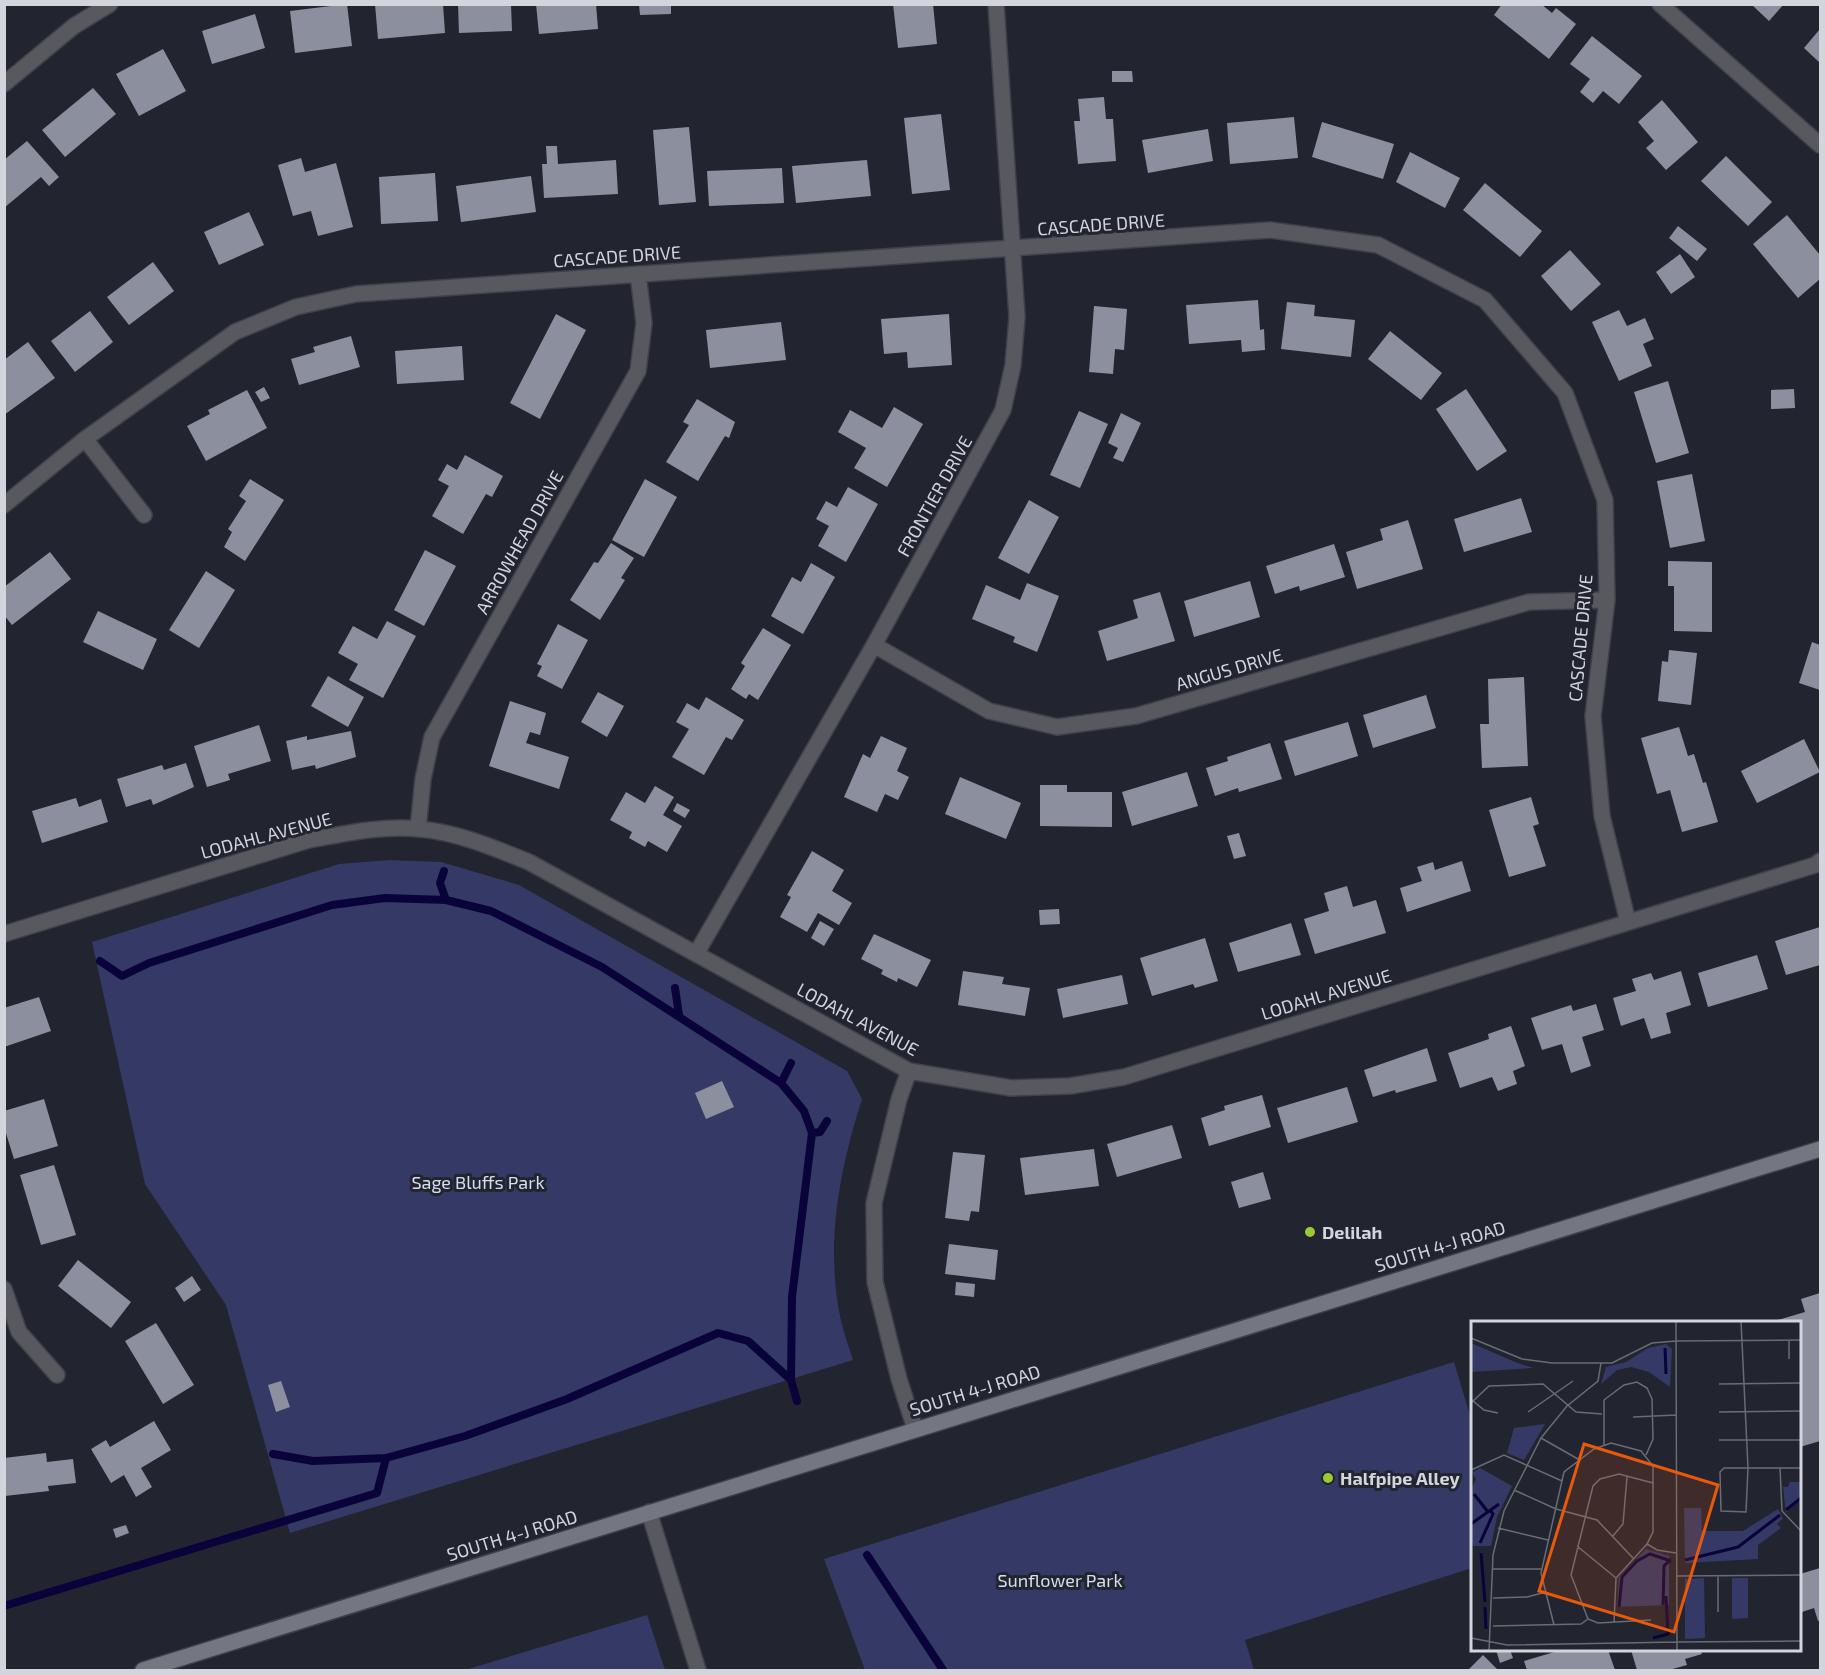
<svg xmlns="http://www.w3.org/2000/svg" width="1825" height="1675" viewBox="0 0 1825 1675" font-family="'Exo 2',sans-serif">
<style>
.green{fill:#343a65}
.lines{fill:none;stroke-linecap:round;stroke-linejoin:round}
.stream{stroke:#0a033b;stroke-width:8}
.building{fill:#8c909e}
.minor-casing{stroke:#3e414c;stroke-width:18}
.secondary-casing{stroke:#3e414c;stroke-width:18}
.minor{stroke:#58595f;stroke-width:15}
.secondary{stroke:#747680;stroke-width:15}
.poi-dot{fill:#9bcb32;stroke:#222530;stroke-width:2}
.labels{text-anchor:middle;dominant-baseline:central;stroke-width:6;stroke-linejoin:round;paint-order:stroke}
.street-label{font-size:18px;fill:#d3d5dc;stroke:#222530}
.park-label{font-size:18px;fill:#d9ddf0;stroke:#222530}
.poi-label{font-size:18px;font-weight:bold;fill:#d3d5dc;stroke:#222530;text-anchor:start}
.inset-river{fill:none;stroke:#0a033b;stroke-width:3}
.inset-road{fill:none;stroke:#696b75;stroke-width:1.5}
.view{fill:#e8590c;fill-opacity:0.15;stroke:#e8590c;stroke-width:3}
.inset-edge{fill:none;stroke:#d3d5dc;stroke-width:3}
</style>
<rect width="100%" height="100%" fill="#222530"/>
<!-- green -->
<path class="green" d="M390 860 441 862 519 885 847 1071 862 1099C840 1169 826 1237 839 1311 842 1328 848 1344 853 1360L290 1533 226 1305 145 1184 92 942 339 864Z
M1454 1362 1472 1422V1568L1245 1640 1254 1670H865L824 1559Z
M647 1615 665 1670H465Z"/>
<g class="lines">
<!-- stream -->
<path class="stream" d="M444 871 440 883 446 900
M100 961 122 976 149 963 332 905 385 898 446 900 491 911 602 967 781 1083 804 1111 812 1133 792 1297 791 1380 797 1401
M675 988 679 1015
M781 1083 791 1063
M812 1133 820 1132 827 1121
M273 1454 313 1461 386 1458 465 1436 567 1399 718 1333 748 1341 791 1380
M867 1555 943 1670
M4 1606 377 1493 386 1458"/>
</g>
<!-- building -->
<path class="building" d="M347 4 352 46 295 53 290 11Z
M375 4H443L445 33 378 39Z
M458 4H511L512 31 459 33Z
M536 4H596L598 29 539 34Z
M639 4H671V14L640 15Z
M893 4H933L937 44 898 48Z
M1502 4H1541L1552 13 1556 8 1576 24 1549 59 1494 15Z
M1751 4H1784L1769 21Z
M255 14 265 48 212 64 202 31Z
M1820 29V63L1804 48Z
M1592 36 1642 76 1619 104 1603 91 1593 103 1580 92 1590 79 1570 64Z
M163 49 186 91 139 116 116 74Z
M1112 71H1132L1133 82H1112Z
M93 88 116 114 65 157 42 130Z
M1104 97 1106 119H1113L1116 161 1078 164 1074 121H1080L1078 99Z
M1662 100 1698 142 1666 170 1646 148 1654 141 1638 122Z
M941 114 950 190 912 194 904 118Z
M1294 117 1298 158 1230 164 1227 123Z
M1322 122 1394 144 1383 179 1312 157Z
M689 127 696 202 659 205 653 130Z
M1208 129 1213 161 1148 173 1142 140Z
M27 141 59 177 49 186 41 177 4 208V160Z
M546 146H557L558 164 616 160 618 194 544 198 542 164H547Z
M1410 152 1460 178 1445 208 1396 182Z
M1726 156 1772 202 1748 226 1701 181Z
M301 158 305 172 336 163 353 227 318 236 311 211 293 216 278 165Z
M867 160 871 196 796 203 792 166Z
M782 168 784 203 709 206 707 171Z
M435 173 438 221 381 224 379 177Z
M531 176 536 212 461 222 456 186Z
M1485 183 1542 231 1520 257 1463 210Z
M249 212 264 245 219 265 204 232Z
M1787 215 1820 255V279L1798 298 1753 244Z
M1678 226 1707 249 1697 261 1669 238Z
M1570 250 1601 284 1571 311 1541 276Z
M1680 254 1695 277 1671 294 1656 272Z
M153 262 174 291 129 325 107 297Z
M1258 300 1260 330 1264 329 1265 350 1242 352 1241 340 1189 344 1186 305Z
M1287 302 1315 305 1314 316 1355 320 1351 357 1281 349Z
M1094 306 1127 309 1124 350 1115 349 1113 374 1089 372Z
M1619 310 1627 326 1645 318 1654 339 1643 344 1652 366 1619 381 1592 322Z
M90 311 113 342 75 372 51 341Z
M556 314 586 330 540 419 510 403Z
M949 314 952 365 908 368 907 352 884 354 881 319Z
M781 322 786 360 710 368 706 330Z
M1390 331 1442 373 1421 400 1368 359Z
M351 336 360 367 299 385 291 359 315 352 313 347Z
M28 342 55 378 4 415V360Z
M462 346 464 380 397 384 395 351Z
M1668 381 1689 453 1656 463 1634 392Z
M264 387 270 398 261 402 255 392Z
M1466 389 1507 451 1477 471 1436 409Z
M1794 389 1795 408 1771 409V390Z
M247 390 267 428 206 461 187 426 210 414 208 410Z
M697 399 735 422 729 438 725 436 698 481 666 462 689 425 683 422Z
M894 407 923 424 887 487 854 468 866 448 838 432 850 410 882 428Z
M1079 411 1108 424 1080 488 1050 475Z
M1121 413 1141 423 1123 462 1113 458 1118 448 1108 443Z
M465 455 503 476 492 497 486 494 463 534 432 516 449 486 438 480 447 464 457 470Z
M1692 474 1705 541 1670 548 1657 481Z
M250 479 284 500 245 561 224 547 232 532 228 529 246 501 239 496Z
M645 479 677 497 644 557 612 540Z
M848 487 878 504 846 562 818 546 829 526 816 519 826 501 837 507Z
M1521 498 1532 532 1464 552 1454 519Z
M1029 500 1059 517 1029 574 998 558Z
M1408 520 1423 569 1357 589 1346 552 1383 540 1380 529Z
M611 543 634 558 621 578 625 580 600 620 570 600 594 562 598 563Z
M1334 544 1345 577 1300 591 1299 586 1275 594 1266 566Z
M425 550 456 566 424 626 394 610Z
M50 552 71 579 12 625 4 615V587Z
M1668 561 1712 562V632L1674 631V586H1668Z
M811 563 835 577 803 634 771 616 792 577 801 582Z
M206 571 235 590 199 648 169 630Z
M1250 581 1260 617 1194 637 1184 601Z
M1027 583 1059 596 1037 652 1013 642 1015 637 972 619 986 585 1020 600Z
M1160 592 1175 641 1107 661 1098 631 1138 618 1133 600Z
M98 611 157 639 143 670 83 642Z
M387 621 416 636 383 698 349 680 358 664 338 653 353 626 377 639Z
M558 624 588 640 562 689 537 676 542 666 537 664Z
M763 628 791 645 758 700 749 694 746 699 731 689 745 666 741 663Z
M1812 642 1820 645V690L1799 683Z
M1669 650 1697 653 1691 705 1658 701 1662 661 1668 662Z
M328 676 364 697 348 727 311 706Z
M1524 677 1528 766 1482 768 1480 724H1489L1488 679Z
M598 692 624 706 607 737 581 722Z
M1426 695 1436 728 1373 748 1363 715Z
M706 697 744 720 732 740 726 737 704 775 672 757 689 729 676 722 687 703 699 710Z
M510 701 546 713 540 735 530 732 526 743 569 757 559 789 489 766Z
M1348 722 1358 756 1295 776 1284 741Z
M259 725 271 761 228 774 230 780 207 787 194 746Z
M1679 727 1688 756 1694 754 1703 783 1706 782 1718 822 1682 832 1670 790 1657 794 1641 738Z
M351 731 356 757 316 769 315 765 292 770 286 741 307 736V740Z
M881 736 907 748 897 771 909 777 898 800 885 794 877 812 844 797 863 754 870 758Z
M1804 739 1820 772 1757 803 1741 771Z
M1270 743 1282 779 1239 792 1238 788 1215 796 1206 768 1228 761 1227 757Z
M186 763 194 787 153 805 151 799 126 807 117 779 162 765 164 770Z
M1187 772 1198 806 1132 826 1122 792Z
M960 777 1021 803 1006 839 945 814Z
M1040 785H1067V792H1112V827L1040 826Z
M655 786 674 797 663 815 682 826 667 852 648 841 645 847 629 838 632 832 610 820 626 792 645 803Z
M1531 797 1539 824 1533 826 1546 866 1509 877 1489 810Z
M76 798 79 807 101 799 108 822 42 843 32 811Z
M677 803 690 810 685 818 673 811Z
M1239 833 1246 856 1234 859 1227 836Z
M812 851 844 870 832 891 852 903 839 925 818 913 807 932 780 917 791 897 787 895Z
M1462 861 1471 891 1407 912 1400 888 1422 881 1417 867 1433 862 1435 870Z
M1347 886 1353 907 1376 900 1386 933 1315 954 1304 919 1329 911 1324 893Z
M1059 909 1060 924 1040 925 1039 910Z
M820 921 834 929 824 946 811 938Z
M1291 923 1301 955 1238 972 1229 943Z
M1820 927V965L1786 975 1775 941Z
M874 934 931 960 917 987 898 978 897 982 881 974 883 970 861 959Z
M1205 938 1218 981 1195 988 1193 984 1152 996 1140 958Z
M1757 955 1768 989 1708 1007 1698 973Z
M963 971 1004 977 1002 984 1030 988 1025 1016 958 1005Z
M1681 971 1691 1005 1666 1013 1671 1033 1651 1039 1644 1018 1621 1026 1613 998 1636 991 1632 979 1651 973 1654 980Z
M1122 975 1128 1004 1063 1018 1057 989Z
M39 997 51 1031 4 1047V1008Z
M1596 1004 1604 1030 1582 1037 1591 1066 1571 1073 1562 1044 1542 1050 1531 1018 1571 1005 1573 1011Z
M1511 1026 1525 1066 1513 1071 1517 1084 1498 1091 1492 1077 1460 1088 1448 1053 1489 1039 1488 1034Z
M1427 1048 1437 1081 1396 1093 1395 1090 1373 1097 1364 1070Z
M722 1081 734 1107 706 1119 695 1093Z
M1347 1087 1358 1122 1288 1143 1277 1108Z
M1262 1095 1271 1127 1209 1146 1201 1118 1225 1110 1224 1106Z
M44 1099 58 1146 14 1159 4 1127V1111Z
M1172 1125 1182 1158 1117 1177 1107 1144Z
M1094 1149 1099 1186 1025 1195 1020 1158Z
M953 1152 985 1155 979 1212 971 1211 969 1221 945 1218Z
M54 1165 76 1235 41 1245 20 1175Z
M1263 1172 1271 1199 1239 1208 1231 1182Z
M949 1244 998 1250 995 1280 945 1274Z
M78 1260 131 1302 111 1328 58 1286Z
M192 1276 201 1290 184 1302 175 1288Z
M956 1282 975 1284 974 1297 955 1295Z
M1820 1293V1441L1800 1447V1322H1771L1805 1312 1801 1299Z
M156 1323 194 1385 163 1404 125 1341Z
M281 1381 290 1407 276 1412 268 1385Z
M154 1421 171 1450 141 1468 152 1487 136 1497 124 1475 111 1483 91 1449 106 1440 110 1447Z
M46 1453 47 1462 73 1459 76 1483 48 1486 49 1491 5 1496 4 1458Z
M126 1525 129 1533 116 1538 113 1529Z
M1820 1568V1620L1818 1621 1814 1608 1802 1612 1800 1574Z
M1496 1650H1510L1513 1658 1500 1663Z
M1561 1650H1608L1615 1670H1527L1524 1661Z
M1631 1650H1700L1702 1654 1685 1659 1687 1665 1669 1670H1637Z
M1483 1655 1498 1670H1468Z"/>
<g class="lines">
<defs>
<path id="minor" d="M1660 4 1820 145
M4 84 74 26 110 4
M85 439 144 515
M4 505 85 439 235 332 296 307 356 294 1270 230 1378 245 1485 300 1565 393 1605 500 1607 600 1593 716 1602 816 1628 922
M874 645 989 711 1057 727 1136 716 1529 602 1607 600
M418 829 423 779 432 737 638 371 644 323 638 274
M4 934 309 840C344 834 382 825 419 829 457 832 494 848 529 862L909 1071 1011 1088 1070 1086 1124 1077 1815 865 1820 861
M696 954 874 645 1003 410 1013 365 1017 317 996 4
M909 1071 899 1099 874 1203 875 1282 899 1379 915 1429
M4 1289 19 1332 57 1375
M649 1512 698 1670"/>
<path id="secondary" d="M143 1670 1820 1149"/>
</defs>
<!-- minor casing -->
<use href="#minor" class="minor-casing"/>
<!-- secondary casing -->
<use href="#secondary" class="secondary-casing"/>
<!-- minor -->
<use href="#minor" class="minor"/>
<!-- secondary -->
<use href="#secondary" class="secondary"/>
</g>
<!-- markers -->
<g class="poi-dot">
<circle cx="1310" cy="1232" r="6"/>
<circle cx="1328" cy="1478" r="6"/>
</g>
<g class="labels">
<!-- street labels -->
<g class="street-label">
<text transform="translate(1101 224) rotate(-4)">CASCADE DRIVE</text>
<text transform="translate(617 256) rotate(-4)">CASCADE DRIVE</text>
<text transform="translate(934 496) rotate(-61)">FRONTIER DRIVE</text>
<text transform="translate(519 542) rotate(-61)">ARROWHEAD DRIVE</text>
<text transform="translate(1580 638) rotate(-85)">CASCADE DRIVE</text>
<text transform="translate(1229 669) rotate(-16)">ANGUS DRIVE</text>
<text transform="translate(266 835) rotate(-15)">LODAHL AVENUE</text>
<text transform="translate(1326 994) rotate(-17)">LODAHL AVENUE</text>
<text transform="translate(858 1019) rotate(28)">LODAHL AVENUE</text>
<text transform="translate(1440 1246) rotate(-17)">SOUTH 4-J ROAD</text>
<text transform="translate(975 1390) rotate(-17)">SOUTH 4-J ROAD</text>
<text transform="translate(512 1535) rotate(-17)">SOUTH 4-J ROAD</text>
</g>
<!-- park labels -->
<g class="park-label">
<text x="478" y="1182">Sage Bluffs Park</text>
<text x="1060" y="1580">Sunflower Park</text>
</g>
<!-- poi labels -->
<g class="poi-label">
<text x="1322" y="1232">Delilah</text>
<text x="1340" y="1478">Halfpipe Alley</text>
</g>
</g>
<!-- overview -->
<g transform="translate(1471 1321)">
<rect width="330" height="330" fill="#222530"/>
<path d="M0 22 44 41 62 47 0 51ZM195 23 201 28 199 66 178 51 160 46 146 49 130 63 135 46 155 41 177 27ZM74 103 53 139 36 132 43 107ZM9 147 41 165 26 196 20 225H2L0 217V169L5 158 1 152ZM319 161H330V183L327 180 315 192 312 166H317ZM213 187H230L231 210H272L307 188 312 197 306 203 310 207 287 224V238L214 242ZM175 228 198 235V284L146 286 148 256ZM233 257 234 317 214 318V258ZM261 257H277V297L261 298Z" fill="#343a65"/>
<path class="inset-river" d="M194 27 195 53M3 173 17 191M315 189 330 177M0 203 28 183M9 222 22 193 19 189M10 232 14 281M214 239 267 226 309 194M192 284 193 245 198 240M14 286 15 308M148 286 151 256 166 240 179 233 200 240M182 317 197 313 195 275"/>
<path class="inset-road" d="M205 0 206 330M270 0 277 147H330M0 17 51 38 81 42H141L181 22 205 20M318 19V38M205 20 330 19M248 63 330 62M1 79 13 89 27 92M0 82 18 65 72 63 105 91 131 93M57 91 102 60M248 91 330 90M162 96 205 94M70 117 107 138M248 119H330M133 124V79L153 64 166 61 176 67 181 78 182 118 175 134M253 147H277L275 191 250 190 249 151ZM309 147 311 190 330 210M0 149 33 134 91 160M43 169 85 188 126 199 162 237M27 207 77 219M141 216 152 203 156 156M176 223 186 229 205 232M106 225 145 257M22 248H70M206 255 330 254M247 255V291M22 277 56 276 75 271M180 299 127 302 117 298 100 254 122 165 129 158 148 153 182 162M83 304 70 252 93 151 123 128 140 122 170 130 182 145V211L176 223 145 257 143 302M22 305 110 303 117 298M0 317 36 324 206 321M206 321 330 320M18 330 22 234 33 190 70 117 96 85 127 60 130 42"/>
<path class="view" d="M113 123 247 164 203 311 68 270Z"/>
<rect width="330" height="330" class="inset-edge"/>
</g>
<!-- border -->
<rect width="1825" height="1675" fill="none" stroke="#d3d5dc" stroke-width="12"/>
</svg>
